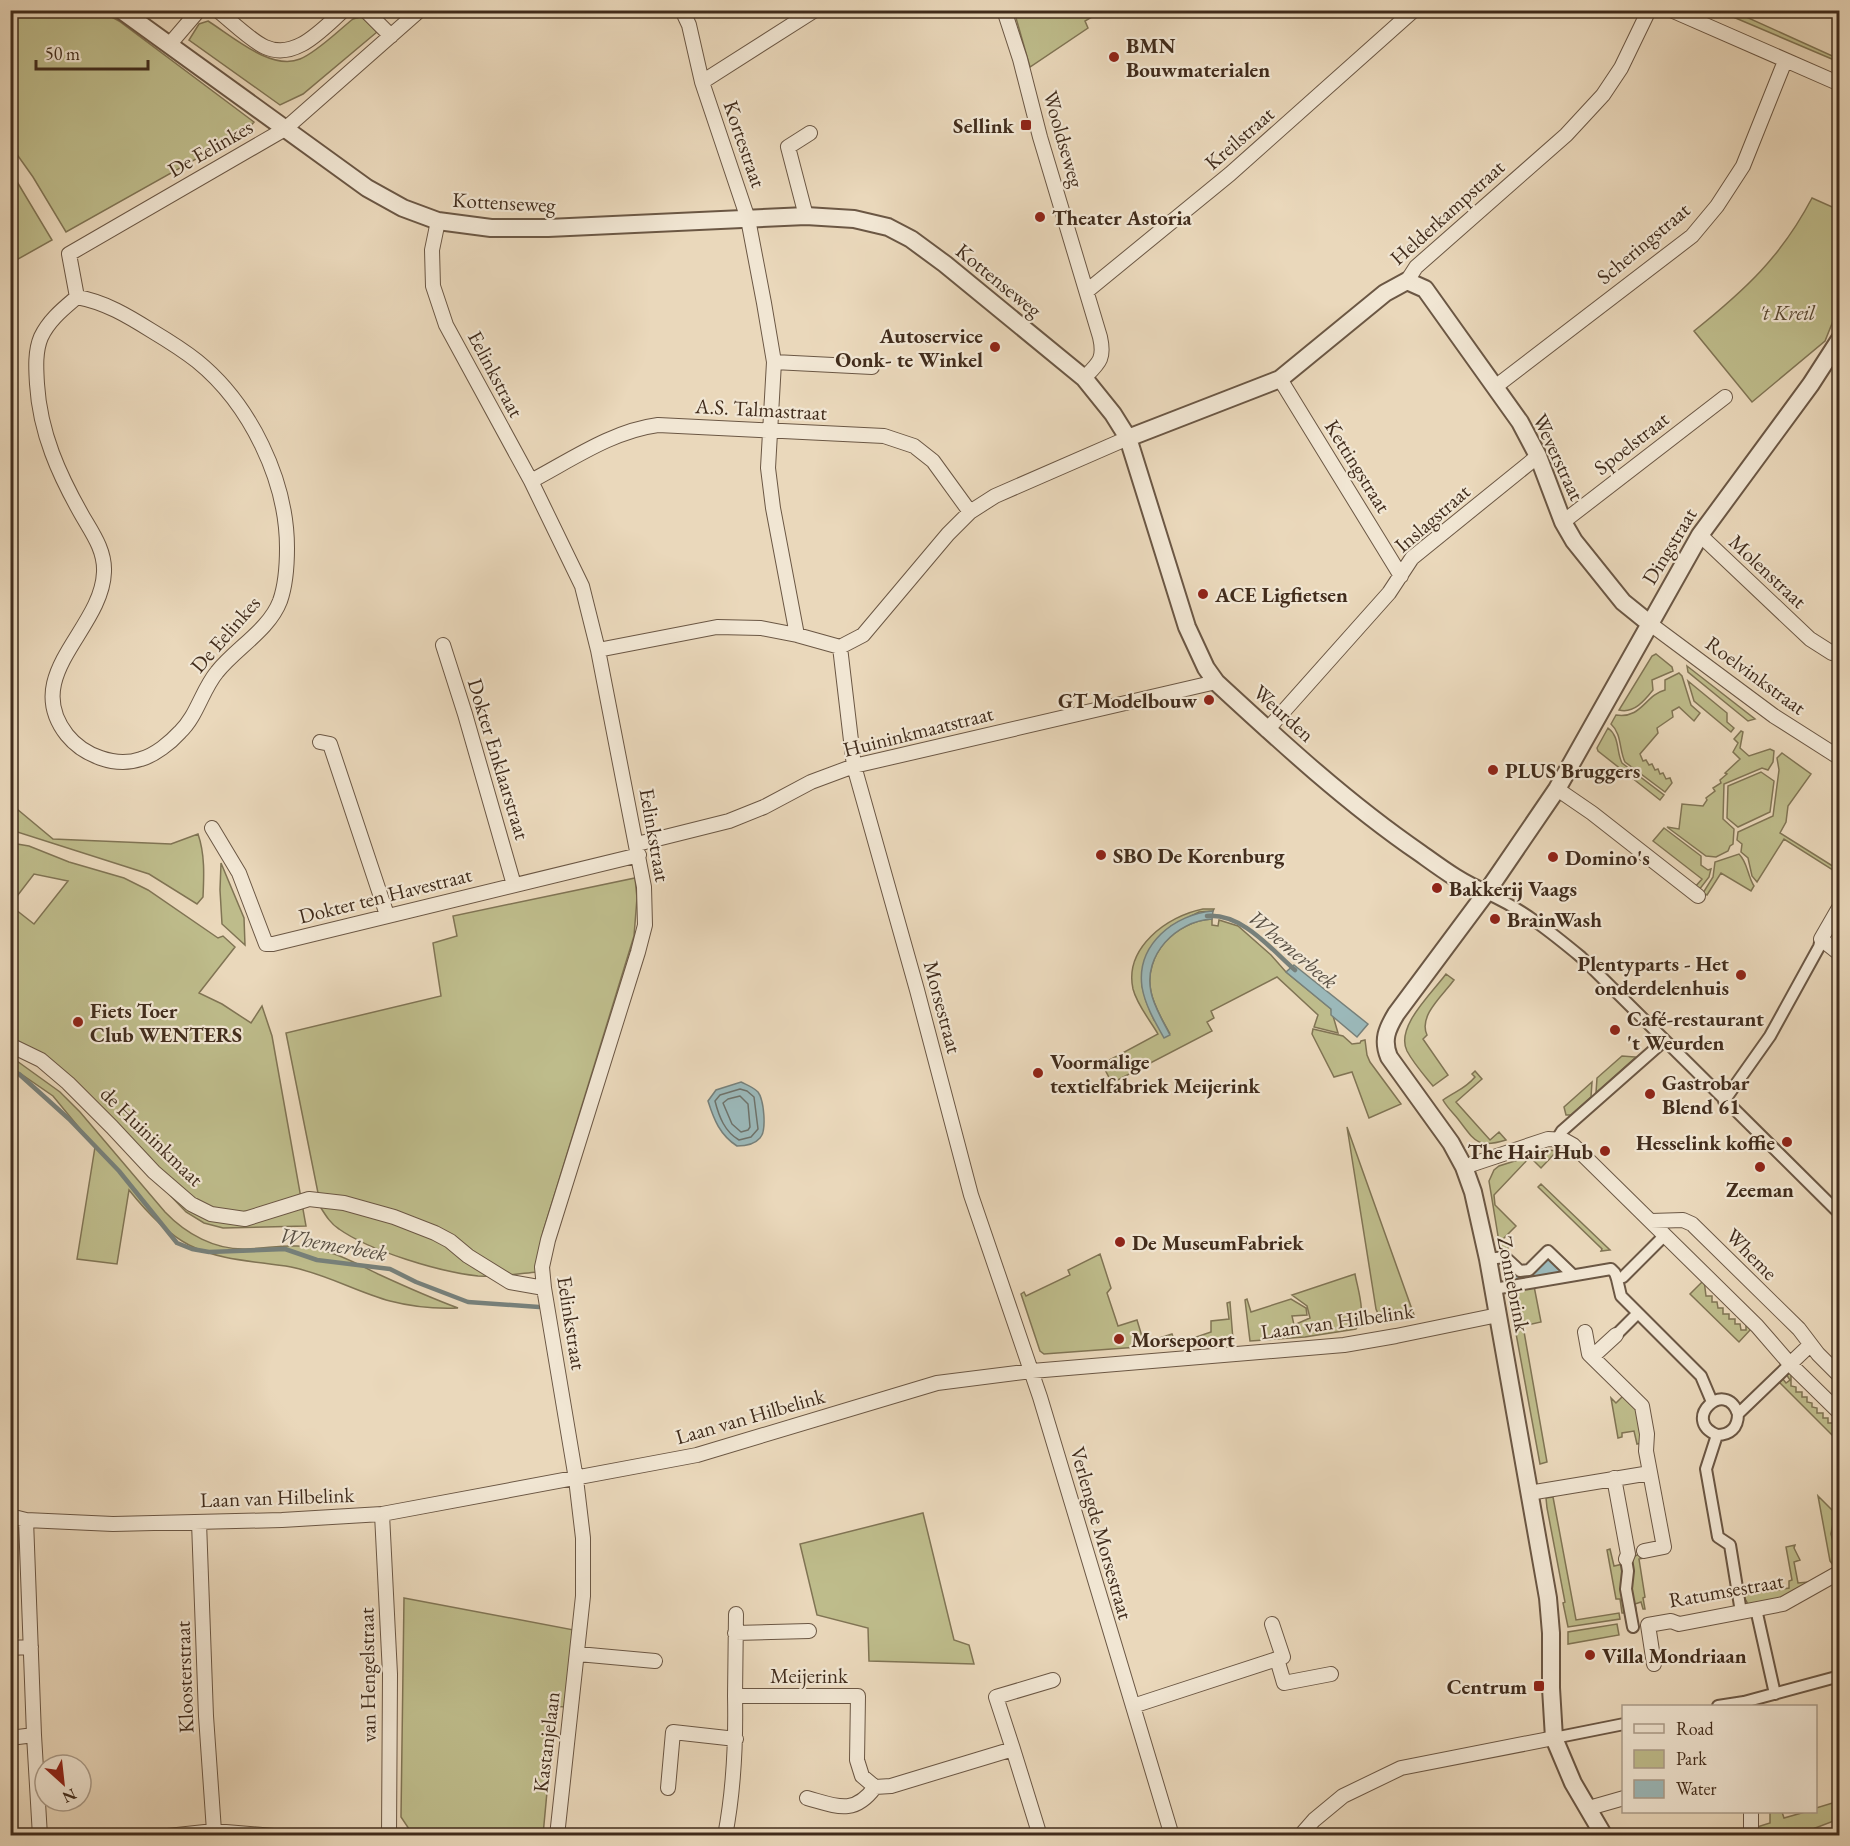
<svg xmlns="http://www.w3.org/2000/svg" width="1850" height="1846" viewBox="0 0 1850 1846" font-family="'EB Garamond',serif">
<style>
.green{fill:#bebc8b;stroke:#807454;stroke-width:1.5}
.water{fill:#9bb8b9;stroke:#77807a;stroke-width:1.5}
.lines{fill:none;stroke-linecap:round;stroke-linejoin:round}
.shore{stroke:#6e726a;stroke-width:1.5}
.stream{stroke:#77807a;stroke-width:4.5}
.pedestrian-casing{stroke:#6b5744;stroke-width:14}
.minor-casing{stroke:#6b5744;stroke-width:16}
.tertiary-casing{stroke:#6b5744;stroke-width:20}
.pedestrian{stroke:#f1e6d3;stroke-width:10}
.minor{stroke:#f1e6d3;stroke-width:14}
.tertiary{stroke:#f1e6d3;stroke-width:16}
.poi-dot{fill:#8f2418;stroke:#f1e6d3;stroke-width:2}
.labels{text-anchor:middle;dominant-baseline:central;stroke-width:4.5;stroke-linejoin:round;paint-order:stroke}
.poi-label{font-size:21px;font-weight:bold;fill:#412c1c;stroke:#f1e6d3;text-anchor:start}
.street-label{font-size:21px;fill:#412c1c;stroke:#f1e6d3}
.park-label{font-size:21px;font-style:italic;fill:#5a4932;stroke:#f1e6d3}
.water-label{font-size:22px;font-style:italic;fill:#584f43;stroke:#f1e6d3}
</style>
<rect width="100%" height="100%" fill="#ead8bb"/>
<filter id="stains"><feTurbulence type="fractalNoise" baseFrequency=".00333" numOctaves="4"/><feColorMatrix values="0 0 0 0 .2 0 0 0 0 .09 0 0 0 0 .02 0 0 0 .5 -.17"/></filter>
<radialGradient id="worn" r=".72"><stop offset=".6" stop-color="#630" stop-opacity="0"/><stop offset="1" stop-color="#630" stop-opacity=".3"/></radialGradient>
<!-- green -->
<path class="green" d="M10 11H101L119 21 254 122 246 131 66 232 33 177 11 146Z
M1014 11V10L1102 11 1085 21 1088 28 1030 67Z
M1719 11H1733L1839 59V62Z
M360 17 365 18 377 32 303 94 280 105 189 40 199 24 208 21C232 36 271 71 300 59 316 53 339 30 353 19Z
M10 170 52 240 11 263H10Z
M1812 198 1839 210V306L1825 341 1752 402 1694 331C1745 290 1781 257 1812 198Z
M1656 654 1672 667 1673 671 1652 680 1653 690C1645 700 1634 714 1619 710L1652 656Z
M1687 666 1755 719 1748 721 1688 672Z
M1679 673 1682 676 1691 705 1700 713 1694 721 1679 707 1672 711 1673 717 1657 728 1658 733 1640 754 1643 761 1646 760 1649 765 1652 764 1655 770 1658 769 1660 774 1663 773 1666 779 1670 778 1672 783 1665 792 1625 762C1619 750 1622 734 1611 724L1616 715C1642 719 1645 695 1665 690V680Z
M1688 681 1727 713V722L1734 728 1731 732 1694 701Z
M1608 728C1620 737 1616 751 1622 763L1664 795 1660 800 1598 751 1597 748Z
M1741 731 1743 732 1740 748 1749 756 1770 749 1774 751 1773 762 1768 770 1762 768 1724 784 1723 819 1734 829 1733 844 1730 846 1728 851 1716 857 1706 856 1667 827 1679 829 1682 804 1703 806 1707 800 1706 798 1715 791 1713 788 1721 783 1720 780 1727 774 1725 773 1740 759 1733 752 1738 743 1734 739Z
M1782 753 1811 774 1788 806 1786 822 1780 833 1839 870V874L1784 839 1757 882 1752 876 1748 858 1741 852 1742 844 1737 840 1738 832 1773 816 1779 770 1777 758Z
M1761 772 1774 781 1770 812 1738 827 1727 818 1728 786Z
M11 804 53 839 171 844 198 834C205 854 204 876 203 897L197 904 149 874 11 830Z
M1664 828 1701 856V865L1708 870 1711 869 1709 877 1699 890 1695 887 1702 879 1653 841Z
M11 843 29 846 69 862 124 878 148 890 218 938 223 936 235 947 199 993 222 1004 251 1023 262 1006 272 1036 306 1226 223 1228 204 1223 186 1212 32 1051 11 1038V906L34 924 68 881 34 874 11 904Z
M1739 854C1748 863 1747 875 1754 886L1751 891 1721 873 1707 895 1703 893 1713 877 1715 862Z
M221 863 244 918 245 945 222 924 220 890Z
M635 878 637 898 634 936 543 1232 537 1272C517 1274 498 1277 478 1276 440 1272 370 1251 339 1229 331 1224 326 1216 321 1208L286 1033 441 996 433 943 457 936 453 916Z
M1203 909H1214L1213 911 1199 912 1171 926 1142 972V986L1146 1001 1154 1020 1170 1034C1163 1021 1154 1007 1151 992 1143 955 1176 921 1212 919V925L1218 926 1219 920 1238 926 1271 955 1286 972 1331 1009 1338 1033 1314 1027 1318 1015 1277 977 1211 1011 1214 1018 1207 1022 1212 1031 1112 1083 1102 1064 1158 1034C1150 1020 1137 1005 1133 989 1124 948 1167 916 1203 909Z
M1446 974 1454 980C1443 995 1418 1016 1427 1035L1423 1039 1448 1075 1433 1086C1424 1075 1414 1064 1407 1051 1395 1027 1432 993 1446 974Z
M1313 1029 1343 1036 1352 1044 1360 1043 1361 1041 1365 1040 1367 1055 1370 1062 1401 1104 1369 1118 1352 1072 1334 1077 1312 1034Z
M10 1056 60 1092 80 1112 165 1212C186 1234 215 1250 246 1249 277 1248 296 1241 328 1252 345 1257 362 1266 378 1274 404 1286 431 1298 458 1308 435 1309 413 1307 390 1301 357 1292 326 1274 291 1267 256 1261 221 1261 189 1245 166 1233 145 1210 129 1190L117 1264 77 1259 95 1147 53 1096 11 1067Z
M1622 1056 1636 1057 1596 1093 1597 1078Z
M1475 1071 1482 1079 1456 1102 1490 1140 1499 1132 1506 1140C1477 1149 1475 1141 1458 1119 1453 1113 1446 1106 1443 1100 1456 1091 1465 1089 1475 1077L1472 1074Z
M1592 1082 1591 1097 1571 1115H1566L1564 1107Z
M1347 1127 1414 1315 1388 1322 1379 1316 1376 1309Z
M1549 1150 1557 1151 1541 1168 1530 1157 1494 1195 1495 1205 1516 1226 1502 1240 1509 1247 1504 1252 1500 1248 1489 1181 1494 1170 1499 1166Z
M1541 1184 1610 1250 1601 1251 1602 1249 1538 1187Z
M1100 1254 1111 1288 1107 1293 1118 1326 1137 1320 1144 1343 1172 1334 1176 1344 1211 1332V1321L1229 1319 1227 1303 1230 1302 1233 1340 1044 1354 1040 1351 1021 1294 1024 1292 1026 1296 1070 1275 1068 1270Z
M1355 1274C1358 1291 1367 1314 1356 1329L1305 1337 1250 1341 1245 1300 1247 1299 1251 1312 1291 1299 1306 1308 1307 1315 1292 1316 1294 1325 1310 1318 1307 1306 1292 1295Z
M1704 1280 1706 1296H1712V1302H1717L1718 1308H1723V1314H1729V1319H1735V1324H1740L1741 1330H1746V1324L1752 1328 1739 1342 1690 1294Z
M1534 1286 1541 1322 1523 1326 1547 1462 1540 1464 1508 1290Z
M1791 1371V1386L1796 1387V1392H1802V1397H1807V1402L1812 1403V1407L1817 1408V1413H1823V1418H1828V1423H1834V1428H1839V1442L1778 1381 1782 1378 1786 1383 1790 1380 1786 1374Z
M1624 1395 1637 1407 1642 1443 1637 1444 1634 1431 1622 1433V1437L1618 1438 1611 1398 1616 1403Z
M1818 1496 1835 1513 1831 1534 1837 1556 1833 1565 1830 1561Z
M1553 1497 1576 1620 1619 1613 1620 1619 1568 1627 1563 1603 1565 1602 1547 1508 1546 1498Z
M923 1513 954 1640 969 1645 974 1664 869 1661 868 1628 817 1615 800 1544Z
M11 1535 14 1536 18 1637 11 1638Z
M1795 1545 1794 1548 1800 1560 1794 1562 1798 1583 1808 1582V1585L1782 1598 1748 1604 1743 1595 1789 1588V1581L1792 1580 1786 1547Z
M1610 1549 1614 1566 1623 1564 1626 1613H1622L1620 1599H1616L1607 1550Z
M1643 1554 1644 1558 1639 1559 1645 1597 1643 1598 1645 1609H1643L1641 1602 1635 1604 1636 1609H1634C1632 1599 1626 1564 1634 1557 1636 1555 1640 1554 1643 1554Z
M404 1598 574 1630 564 1707 555 1706 543 1835H413L401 1817Z
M1617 1624 1619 1635 1568 1644V1632Z
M1839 1801V1819L1797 1835H1758L1757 1827 1770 1823V1812H1782L1784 1818 1805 1812H1816V1808Z"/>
<!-- water -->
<path class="water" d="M1213 911 1212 919C1176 921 1143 955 1151 992 1154 1007 1163 1021 1170 1035L1164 1038C1155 1022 1145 1005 1142 987 1136 944 1175 914 1213 911Z
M1294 965 1368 1024 1357 1037 1331 1015V1009L1286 972Z
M741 1082C747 1085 753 1087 758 1092 764 1100 767 1131 760 1138 754 1145 745 1146 737 1146 720 1135 714 1120 708 1101L716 1090Z
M1548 1256 1561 1269 1562 1272 1508 1281 1504 1264 1518 1276Z"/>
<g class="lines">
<!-- shore -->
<path class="shore" d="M740 1089 747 1091 754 1097 758 1129 751 1137 739 1140C725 1132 719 1117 715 1101L720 1095Z
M740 1096 748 1104 750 1127 748 1130 741 1132 732 1124 723 1103 728 1099Z"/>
<!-- stream -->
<path class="stream" d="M1207 916C1242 913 1271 949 1295 970
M10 1070 19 1074 69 1119 119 1171 177 1243 192 1249 209 1252 285 1249 317 1260 390 1269 416 1282 468 1302 539 1307"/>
<defs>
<path id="pedestrian" d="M1486 893C1521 908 1552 933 1581 957L1840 1214
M1724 1101 1770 1036 1819 947 1821 939
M1557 1139 1562 1131 1664 1041
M1488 1259 1505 1257 1520 1271 1529 1270 1548 1251 1573 1275
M1617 1279 1621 1296 1701 1376 1712 1402
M1494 1289 1611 1269 1615 1273 1617 1279 1623 1277 1665 1235
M1616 1335 1637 1314
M1717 1435 1706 1469 1718 1537 1730 1545 1741 1612
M1717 1435C1730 1435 1738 1428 1738 1414L1790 1364
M1717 1435C1680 1420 1726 1377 1738 1414
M1626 1559 1628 1571 1626 1589 1633 1627
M1756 1609 1775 1694
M1718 1706 1744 1702 1840 1676
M1554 1738 1624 1724"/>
<path id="minor" d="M217 10C230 20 251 41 265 47 296 61 323 28 344 10
M365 10 391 36
M682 10 689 25 702 82 748 219 764 303 774 362 768 468 773 508 797 635
M1004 10 1020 59 1040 137 1100 337C1105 359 1099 363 1084 378
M1671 10 1840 84
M169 45 199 10
M702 82 815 10
M806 216 788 147 810 133
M438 221 432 250 433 286 446 325 531 481 582 586 598 650 644 887 645 925 638 952 548 1240 542 1267 544 1288 576 1479 583 1538V1596L557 1836
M1407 281 1416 267 1566 135 1603 95 1621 68 1649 10
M1087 291 1230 174 1414 10
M77 297C105 302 128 316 152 331 167 340 183 350 197 361 250 404 287 480 287 548 287 566 286 584 280 601 269 630 236 648 217 672 202 690 197 716 180 732 170 743 155 755 141 759 115 768 83 755 67 735 20 675 102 630 104 572 105 551 93 534 83 517 59 475 40 433 37 384 36 368 35 351 41 337 49 320 63 309 77 297Z
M77 297 69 254 285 129 420 10
M774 362 872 367
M1280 379 1401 576
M1495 387 1692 236 1717 206 1743 166 1785 61
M531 481C571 460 612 431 658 425L884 436 914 446 933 461 970 512
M1563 522 1725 397
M1700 535 1810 639 1832 653 1840 655
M1649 623 1774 716 1840 758
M443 645 465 714 514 885
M840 647 854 766 917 990 971 1195 1040 1397 1172 1836
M598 650 717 627 761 628 797 635 840 647 863 635 948 534 970 512 995 496 1128 438
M1267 730 1389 593 1412 558 1538 456
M320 742 330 744 387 915
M1557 789 1592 813 1698 896
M212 828 239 873 266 944H273L639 855
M637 844 729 821 764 807 811 782 854 766 1216 682
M1840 906 1821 939 1840 954
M10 1045 41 1060 68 1083 112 1127 154 1172 191 1204 211 1214 245 1219 309 1199 344 1203 394 1217 435 1233 450 1241 468 1256 510 1282 544 1288
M1464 1167 1548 1139 1564 1140 1573 1145 1757 1326 1790 1364 1840 1413
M1651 1221 1683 1220 1692 1224 1799 1329 1818 1354 1840 1376
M1585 1332 1589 1354 1642 1406 1647 1434 1646 1451 1664 1547 1644 1551
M1592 1357 1616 1335
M1790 1364 1810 1345
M1614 1478 1628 1554 1626 1559
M1529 1493 1650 1473
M382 1514 390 1674 389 1836
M10 1516 26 1520 113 1524 282 1520 382 1514 697 1455 937 1383 1032 1371 1344 1345 1396 1336 1498 1315
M26 1520 34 1735 40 1836
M199 1522 206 1716 214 1831
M1272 1624 1283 1657 1277 1659
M735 1633 809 1631
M10 1648 31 1647
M578 1654 655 1661
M1654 1664 1648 1625 1671 1621 1679 1624 1783 1604 1840 1572
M735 1696 736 1614
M1133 1706 1277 1659 1284 1683 1331 1674
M10 1738 34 1735
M1013 1749 996 1697 1053 1680
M668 1788 673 1732 736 1739
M807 1798C836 1806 854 1816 875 1787
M1589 1808 1624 1798
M1751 1812V1836
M168 1836 214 1831 274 1836
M725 1836C734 1789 736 1743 735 1696H858L857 1760 862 1776 875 1787 891 1786 1013 1749 1040 1836
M1300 1836 1314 1820 1343 1796 1401 1768 1554 1738"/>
<path id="tertiary" d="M121 10 367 188 403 208 438 221 491 228H548L806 216 854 219 888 227 911 239 945 264 1084 378 1113 414 1128 438 1187 627 1206 668 1216 682C1281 742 1347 803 1420 853 1441 868 1462 884 1486 893
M1128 438 1280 379 1385 293 1407 281 1425 289 1520 422 1538 456 1563 522 1574 541 1623 602 1649 623
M1604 1836 1573 1783 1554 1738 1551 1688V1633L1548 1598 1488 1259 1473 1192 1464 1167 1451 1143 1389 1057C1382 1040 1387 1029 1396 1014L1486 893 1557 789 1700 535 1811 384 1840 339"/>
</defs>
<!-- pedestrian casing -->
<use href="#pedestrian" class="pedestrian-casing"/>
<!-- minor casing -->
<use href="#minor" class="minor-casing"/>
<!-- tertiary casing -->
<use href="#tertiary" class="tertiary-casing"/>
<!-- pedestrian -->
<use href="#pedestrian" class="pedestrian"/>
<!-- minor -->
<use href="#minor" class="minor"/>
<!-- tertiary -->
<use href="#tertiary" class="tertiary"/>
</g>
<!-- markers -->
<g class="poi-dot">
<circle cx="1114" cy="57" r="6"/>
<rect x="1020" y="119" width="12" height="12" rx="3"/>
<circle cx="1040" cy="217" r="6"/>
<circle cx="995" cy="347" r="6"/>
<circle cx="1203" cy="594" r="6"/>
<circle cx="1209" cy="700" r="6"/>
<circle cx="1493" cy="770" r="6"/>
<circle cx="1101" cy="855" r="6"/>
<circle cx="1553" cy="857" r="6"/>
<circle cx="1437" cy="888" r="6"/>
<circle cx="1495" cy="919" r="6"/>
<circle cx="1741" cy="975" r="6"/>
<circle cx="78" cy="1022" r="6"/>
<circle cx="1615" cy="1030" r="6"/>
<circle cx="1038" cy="1073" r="6"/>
<circle cx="1650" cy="1094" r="6"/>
<circle cx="1787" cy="1142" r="6"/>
<circle cx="1605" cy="1151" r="6"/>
<circle cx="1760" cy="1167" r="6"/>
<circle cx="1120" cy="1242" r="6"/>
<circle cx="1119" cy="1339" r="6"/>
<circle cx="1590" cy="1655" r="6"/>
<rect x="1533" y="1680" width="12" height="12" rx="3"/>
</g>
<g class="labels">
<!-- poi labels -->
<g class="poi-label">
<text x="1126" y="45">BMN<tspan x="1126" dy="24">Bouwmaterialen</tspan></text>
<text x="1014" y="125" text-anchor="end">Sellink</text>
<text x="1052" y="217">Theater Astoria</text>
<text x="983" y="335" text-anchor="end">Autoservice<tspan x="983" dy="24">Oonk- te Winkel</tspan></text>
<text x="1215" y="594">ACE Ligfietsen</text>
<text x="1197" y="700" text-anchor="end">GT Modelbouw</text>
<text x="1505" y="770">PLUS Bruggers</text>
<text x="1113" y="855">SBO De Korenburg</text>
<text x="1565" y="857">Domino's</text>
<text x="1449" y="888">Bakkerij Vaags</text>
<text x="1507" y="919">BrainWash</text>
<text x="1729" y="963" text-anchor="end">Plentyparts - Het<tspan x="1729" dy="24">onderdelenhuis</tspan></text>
<text x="90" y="1010">Fiets Toer<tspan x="90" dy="24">Club WENTERS</tspan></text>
<text x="1627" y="1018">Café-restaurant<tspan x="1627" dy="24">'t Weurden</tspan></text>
<text x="1050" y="1061">Voormalige<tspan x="1050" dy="24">textielfabriek Meijerink</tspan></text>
<text x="1662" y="1082">Gastrobar<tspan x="1662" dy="24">Blend 61</tspan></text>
<text x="1775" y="1142" text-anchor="end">Hesselink koffie</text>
<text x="1593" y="1151" text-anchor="end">The Hair Hub</text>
<text x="1760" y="1189" text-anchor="middle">Zeeman</text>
<text x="1132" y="1242">De MuseumFabriek</text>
<text x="1131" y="1339">Morsepoort</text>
<text x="1602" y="1655">Villa Mondriaan</text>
<text x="1527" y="1686" text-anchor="end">Centrum</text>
</g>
<!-- street labels -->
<g class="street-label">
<text transform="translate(1239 138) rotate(-41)">Kreilstraat</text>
<text transform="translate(1064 139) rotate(74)">Wooldseweg</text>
<text transform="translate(745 144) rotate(71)">Kortestraat</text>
<text transform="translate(210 148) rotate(-30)">De Eelinkes</text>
<text transform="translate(504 202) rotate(3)">Kottenseweg</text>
<text transform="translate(1447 212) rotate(-42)">Helderkampstraat</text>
<text transform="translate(1643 243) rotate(-40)">Scheringstraat</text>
<text transform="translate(999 280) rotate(39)">Kottenseweg</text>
<text transform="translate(496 374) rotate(62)">Eelinkstraat</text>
<text transform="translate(761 409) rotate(3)">A.S. Talmastraat</text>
<text transform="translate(1631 443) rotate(-38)">Spoelstraat</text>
<text transform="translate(1559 457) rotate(65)">Weverstraat</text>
<text transform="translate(1358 466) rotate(58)">Kettingstraat</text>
<text transform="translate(1432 518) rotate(-41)">Inslagstraat</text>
<text transform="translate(1669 546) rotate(-59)">Dingstraat</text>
<text transform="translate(1768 571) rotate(43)">Molenstraat</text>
<text transform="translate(225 634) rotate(-49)">De Eelinkes</text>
<text transform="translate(1756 675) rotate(36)">Roelvinkstraat</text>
<text transform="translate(1284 713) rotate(42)">Weurden</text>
<text transform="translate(918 731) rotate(-14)">Huininkmaatstraat</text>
<text transform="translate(499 759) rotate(73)">Dokter Enklaarstraat</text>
<text transform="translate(655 835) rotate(80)">Eelinkstraat</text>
<text transform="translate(385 895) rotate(-14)">Dokter ten Havestraat</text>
<text transform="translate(943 1007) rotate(75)">Morsestraat</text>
<text transform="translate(152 1136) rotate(44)">de Huininkmaat</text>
<text transform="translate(1752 1254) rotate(45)">Wheme</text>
<text transform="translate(1514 1284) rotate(79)">Zonnebrink</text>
<text transform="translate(1337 1321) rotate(-8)">Laan van Hilbelink</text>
<text transform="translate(572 1323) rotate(81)">Eelinkstraat</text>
<text transform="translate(750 1416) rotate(-16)">Laan van Hilbelink</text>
<text transform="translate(277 1497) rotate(-2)">Laan van Hilbelink</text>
<text transform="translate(1102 1533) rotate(74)">Verlengde Morsestraat</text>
<text transform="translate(1726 1590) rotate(-10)">Ratumsestraat</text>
<text transform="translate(367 1675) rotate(-91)">van Hengelstraat</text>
<text x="809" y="1675">Meijerink</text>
<text transform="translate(184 1677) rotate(-92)">Kloosterstraat</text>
<text transform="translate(546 1742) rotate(-83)">Kastanjelaan</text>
</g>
<!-- park labels -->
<g class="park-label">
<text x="1787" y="312">'t Kreil</text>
</g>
<!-- water labels -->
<g class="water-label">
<text transform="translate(1293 949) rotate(40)">Whemerbeek</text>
<text transform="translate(333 1244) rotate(10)">Whemerbeek</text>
</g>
</g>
<!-- margin -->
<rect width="1850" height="1846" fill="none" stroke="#ead8bb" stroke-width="36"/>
<rect x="12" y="12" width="1826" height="1822" fill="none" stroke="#412c1c" stroke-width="3"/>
<rect x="18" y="18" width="1814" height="1810" fill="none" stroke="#412c1c" stroke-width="1.5"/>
<!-- legend -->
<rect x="1622" y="1705" width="195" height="108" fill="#f1e6d3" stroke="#ab9c8a" stroke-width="1.5"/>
<rect x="1634" y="1724" width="30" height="9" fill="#f1e6d3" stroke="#ab9c8a" stroke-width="1.5"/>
<text x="1676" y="1735" font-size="18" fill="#412c1c">Road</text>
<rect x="1634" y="1750" width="30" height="18" fill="#bebc8b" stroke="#ab9c8a" stroke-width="1.5"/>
<text x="1676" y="1765" font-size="18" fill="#412c1c">Park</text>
<rect x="1634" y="1780" width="30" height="18" fill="#9bb8b9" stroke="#ab9c8a" stroke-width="1.5"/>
<text x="1676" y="1795" font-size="18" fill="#412c1c">Water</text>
<!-- north arrow -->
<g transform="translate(63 1783) rotate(153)"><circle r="28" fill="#f1e6d3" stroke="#ab9c8a" stroke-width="1.5"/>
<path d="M0-4.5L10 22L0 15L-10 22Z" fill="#8f2418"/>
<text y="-9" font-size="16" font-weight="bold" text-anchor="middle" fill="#412c1c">N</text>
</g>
<!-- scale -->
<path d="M36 60v9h112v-9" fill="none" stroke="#412c1c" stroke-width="3"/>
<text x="45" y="60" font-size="18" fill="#412c1c" stroke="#f1e6d3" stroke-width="4.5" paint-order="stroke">50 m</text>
<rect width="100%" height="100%" filter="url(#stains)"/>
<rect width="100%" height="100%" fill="url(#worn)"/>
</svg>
